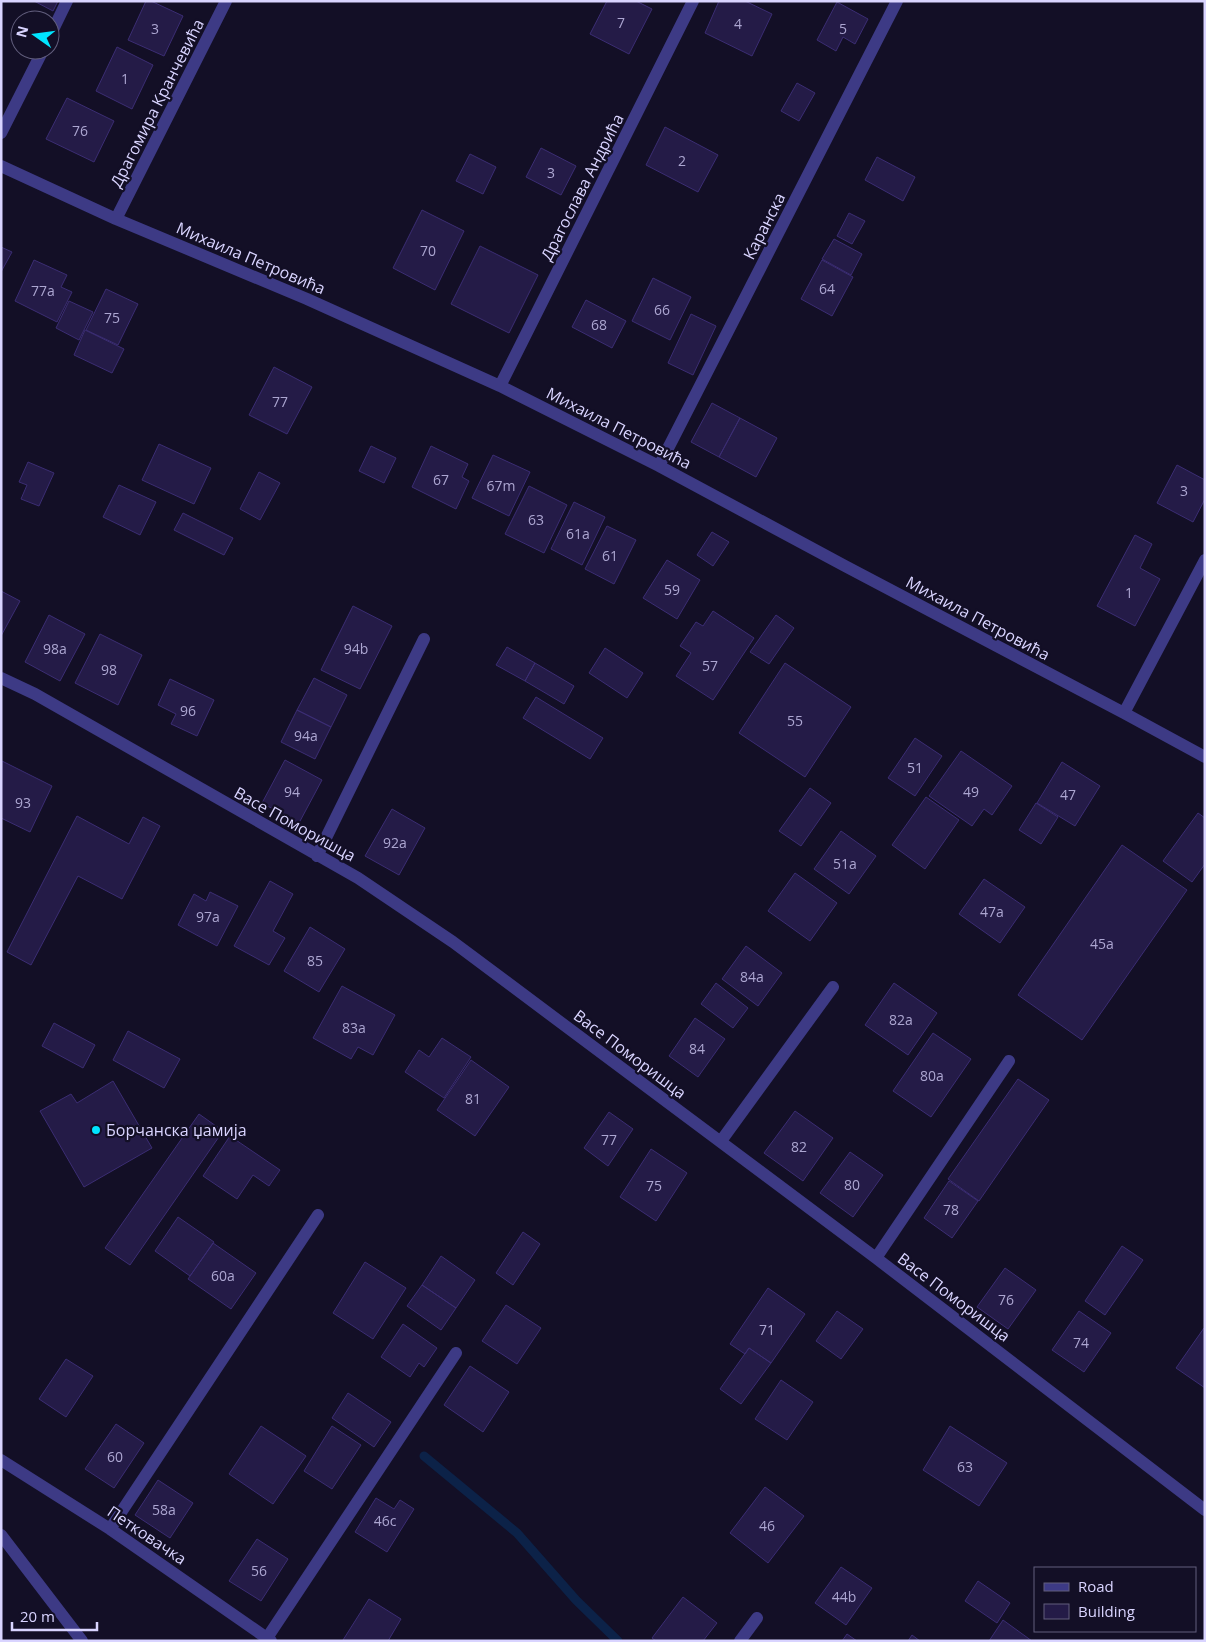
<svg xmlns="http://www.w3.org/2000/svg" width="1206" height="1642" viewBox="0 0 1206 1642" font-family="'Open Sans',sans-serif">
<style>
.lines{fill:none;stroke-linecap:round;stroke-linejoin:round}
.stream{stroke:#0c2248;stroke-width:9}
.building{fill:#241b47;stroke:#3b2d73}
.minor{stroke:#3d3a85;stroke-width:12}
.poi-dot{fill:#00e5ff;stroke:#130f26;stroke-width:2}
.labels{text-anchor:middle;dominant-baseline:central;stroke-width:4.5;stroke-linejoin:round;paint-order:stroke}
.number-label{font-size:14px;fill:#aca6d1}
.street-label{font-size:16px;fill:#d9d4ff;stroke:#130f26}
.poi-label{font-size:16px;fill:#d9d4ff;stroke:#130f26;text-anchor:start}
</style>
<rect width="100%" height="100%" fill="#130f26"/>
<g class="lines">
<!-- stream -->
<path class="stream" d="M424 1456 517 1533 576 1600 618 1641"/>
</g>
<!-- building -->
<path class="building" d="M34 1H58L53 11Z
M146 1H151L183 16 164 56 128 40Z
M607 1H636L652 9 629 54 590 34Z
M719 1H745L772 14 752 56 705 33Z
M837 2 868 19 855 44 843 37 836 51 817 40Z
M117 47 153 65 132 109 96 91Z
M797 83 815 93 799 121 781 111Z
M67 98 114 121 94 162 46 139Z
M665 127 718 155 698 192 646 165Z
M541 148 576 166 561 195 526 177Z
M470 154 496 167 483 194 456 181Z
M877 157 915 177 903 201 865 180Z
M422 210 464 231 435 290 393 268Z
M849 213 865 221 852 244 837 236Z
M834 239 862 254 851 275 822 259Z
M480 246 538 275 509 333 451 304Z
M1 247 12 252 1 272Z
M34 260 67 275 61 287 72 292 57 322 15 301Z
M822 260 853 277 832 316 801 299Z
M653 278 691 297 670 340 632 321Z
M106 289 138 304 118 345 86 330Z
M586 300 626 321 612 348 572 327Z
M69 301 93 312 79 340 56 328Z
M691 314 716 326 693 375 668 363Z
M85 330 124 349 112 373 74 355Z
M274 367 312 387 287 434 249 415Z
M712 403 740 418 719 457 691 442Z
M740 418 777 438 756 477 719 457Z
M159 444 211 468 194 504 142 480Z
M371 446 396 458 384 483 359 471Z
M431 446 468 464 462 477 469 481 456 509 412 487Z
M493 455 530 472 509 516 472 498Z
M28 462 54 473 39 506 21 499 27 485 19 482Z
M1177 465 1205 480V499L1193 522 1157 503Z
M259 472 280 483 260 520 240 509Z
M119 485 156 502 140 535 103 517Z
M529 486 567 505 544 553 505 534Z
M574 502 605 517 582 565 551 549Z
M183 513 233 538 224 555 174 530Z
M607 526 636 540 614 584 585 569Z
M712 532 729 542 713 566 697 555Z
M1135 535 1152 544 1140 568 1160 579 1135 626 1097 606Z
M667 560 700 580 677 619 643 598Z
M1 591 20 601 1 636Z
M353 606 392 626 360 689 321 670Z
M713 611 754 638 713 700 676 676 691 653 680 646 696 622 703 626Z
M49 615 85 634 60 681 25 662Z
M776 615 794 628 769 664 750 652Z
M100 634 142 655 118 705 75 683Z
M507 647 535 663 525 681 496 665Z
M605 648 643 673 627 698 589 673Z
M535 663 574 686 564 704 525 681Z
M785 663 851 707 805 777 739 733Z
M314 678 347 695 331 727 297 710Z
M170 679 214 700 197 736 171 724 176 714 158 705Z
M536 697 603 738 590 759 523 718Z
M297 710 331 727 315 759 281 742Z
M915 738 942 756 915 796 888 778Z
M961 751 1012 786 992 815 984 809 972 826 929 796Z
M285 760 322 780 299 823 262 803Z
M2 761 52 786 30 832 1 818Z
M1062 762 1100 786 1075 826 1037 803Z
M810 788 831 803 801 846 779 831Z
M926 797 959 820 925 869 892 845Z
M1036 803 1058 817 1041 844 1019 830Z
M392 809 425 828 399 875 365 856Z
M1198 813 1205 818V864L1192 882 1163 861Z
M77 816 129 844 143 817 160 826 122 899 78 876 31 965 7 952Z
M841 831 876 856 849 894 814 869Z
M1122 845 1187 890 1082 1040 1018 995Z
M795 873 837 903 810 941 768 911Z
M984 879 1025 907 1000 943 959 914Z
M270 881 293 894 273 931 285 938 269 965 234 946Z
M210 892 238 906 217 946 178 925 194 894 206 901Z
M310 927 345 949 319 992 284 971Z
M746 946 782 973 758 1006 722 979Z
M716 983 748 1008 733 1028 701 1004Z
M894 983 937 1013 908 1055 865 1025Z
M342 986 395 1015 373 1055 358 1047 351 1059 313 1038Z
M695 1018 725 1039 698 1077 669 1056Z
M54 1023 95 1045 83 1068 42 1046Z
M128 1031 180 1059 164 1088 113 1060Z
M933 1033 971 1059 931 1117 893 1091Z
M442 1038 471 1057 444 1098 405 1072 419 1050 429 1057Z
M471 1060 509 1087 475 1136 437 1110Z
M1018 1079 1049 1100 979 1201 948 1179Z
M113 1081 152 1148 84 1187 40 1111 71 1094 77 1103Z
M795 1111 833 1138 803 1181 764 1153Z
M609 1112 633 1129 608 1166 584 1148Z
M199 1114 223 1131 130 1265 105 1248Z
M230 1136 280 1170 269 1186 253 1175 237 1199 203 1176Z
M651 1149 687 1173 656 1221 620 1197Z
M850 1152 883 1175 853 1217 820 1193Z
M949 1181 978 1201 952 1238 924 1218Z
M178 1217 214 1242 190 1276 155 1251Z
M523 1232 540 1244 513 1285 496 1273Z
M213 1243 256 1273 231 1309 188 1279Z
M1122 1246 1143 1260 1105 1315 1085 1301Z
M441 1256 475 1280 456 1308 422 1285Z
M365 1262 406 1288 373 1339 333 1313Z
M1005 1268 1036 1290 1008 1329 977 1307Z
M422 1285 456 1308 441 1330 407 1306Z
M768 1288 805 1314 771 1363 749 1348 745 1354 730 1344Z
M506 1305 541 1328 517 1364 482 1341Z
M837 1311 863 1329 841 1359 816 1341Z
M1079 1311 1111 1333 1084 1372 1052 1350Z
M403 1324 437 1348 424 1367 419 1363 410 1377 381 1357Z
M1204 1328 1205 1329V1388L1176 1368Z
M749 1348 771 1363 741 1404 720 1389Z
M66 1359 93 1376 66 1417 39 1399Z
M470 1366 509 1392 483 1432 444 1405Z
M781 1380 813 1402 787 1440 755 1419Z
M348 1393 391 1422 374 1447 332 1418Z
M116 1424 144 1443 114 1488 85 1469Z
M261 1426 306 1456 273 1504 229 1474Z
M332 1426 361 1445 332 1489 304 1471Z
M950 1426 1007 1463 979 1506 923 1470Z
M158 1480 193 1503 170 1538 135 1515Z
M765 1487 804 1516 768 1563 730 1533Z
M376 1498 394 1509 400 1500 414 1509 387 1552 355 1532Z
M257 1539 288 1559 261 1601 229 1581Z
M841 1567 872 1588 846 1625 815 1603Z
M978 1581 1010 1603 997 1623 965 1601Z
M683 1597 717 1623 703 1641H656L652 1638Z
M369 1599 401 1619 388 1641H345L343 1640Z
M1003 1620 1032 1641H989Z
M847 1634 857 1641H842Z
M912 1635 920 1641H908Z"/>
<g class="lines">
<!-- minor -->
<path class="minor" d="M50 36 67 1
M1 133 43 50
M1 166 116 219 307 299 500 386 659 466 845 566 1124 713 1205 757
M116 219 226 1
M500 386 693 1
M659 466 897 1
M1 678 35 694 358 878 453 942 876 1258 1205 1510
M1124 713 1205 560
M317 856 424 639
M721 1141 833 987
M876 1258 1009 1061
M1 1460 110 1529 271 1641
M110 1529 318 1215
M1 1535 82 1641
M267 1638 456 1353
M740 1641 757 1618"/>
</g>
<!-- markers -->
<circle class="poi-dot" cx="96" cy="1130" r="5"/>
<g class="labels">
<!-- number labels -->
<g class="number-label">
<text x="621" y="22">7</text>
<text x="738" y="23">4</text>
<text x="155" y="28">3</text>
<text x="843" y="28">5</text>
<text x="125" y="78">1</text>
<text x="80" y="130">76</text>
<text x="682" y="160">2</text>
<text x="551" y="172">3</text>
<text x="428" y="250">70</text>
<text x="827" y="288">64</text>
<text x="43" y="290">77a</text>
<text x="662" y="309">66</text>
<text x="112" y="317">75</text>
<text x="599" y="324">68</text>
<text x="280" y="401">77</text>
<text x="441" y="479">67</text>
<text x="501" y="485">67m</text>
<text x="1184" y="490">3</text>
<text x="536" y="519">63</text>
<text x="578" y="533">61a</text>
<text x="610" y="555">61</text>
<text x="672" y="589">59</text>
<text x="1129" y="592">1</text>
<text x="55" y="648">98a</text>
<text x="356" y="648">94b</text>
<text x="710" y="665">57</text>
<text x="109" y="669">98</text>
<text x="188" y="710">96</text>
<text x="795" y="720">55</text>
<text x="306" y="735">94a</text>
<text x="915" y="767">51</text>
<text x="292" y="791">94</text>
<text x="971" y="791">49</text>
<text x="1068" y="794">47</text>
<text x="23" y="802">93</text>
<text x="395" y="842">92a</text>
<text x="845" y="863">51a</text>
<text x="992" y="911">47a</text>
<text x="208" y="916">97a</text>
<text x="1102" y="943">45a</text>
<text x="315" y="960">85</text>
<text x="752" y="976">84a</text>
<text x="901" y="1019">82a</text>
<text x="354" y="1027">83a</text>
<text x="697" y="1048">84</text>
<text x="932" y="1075">80a</text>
<text x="473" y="1098">81</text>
<text x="609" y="1139">77</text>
<text x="799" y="1146">82</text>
<text x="852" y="1184">80</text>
<text x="654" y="1185">75</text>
<text x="951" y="1209">78</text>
<text x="223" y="1275">60a</text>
<text x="1006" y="1299">76</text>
<text x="767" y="1329">71</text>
<text x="1081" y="1342">74</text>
<text x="115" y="1456">60</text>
<text x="965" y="1466">63</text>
<text x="164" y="1509">58a</text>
<text x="385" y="1520">46c</text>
<text x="767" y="1525">46</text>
<text x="259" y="1570">56</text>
<text x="844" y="1596">44b</text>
</g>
<!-- street labels -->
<g class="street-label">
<text transform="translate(157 103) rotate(-63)">Драгомира Кранчевића</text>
<text transform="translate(582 187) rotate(-63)">Драгослава Андрића</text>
<text transform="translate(764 226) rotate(-63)">Каранска</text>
<text transform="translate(251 258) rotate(23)">Михаила Петровића</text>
<text transform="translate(619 428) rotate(27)">Михаила Петровића</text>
<text transform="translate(978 618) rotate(28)">Михаила Петровића</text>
<text transform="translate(295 824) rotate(29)">Васе Поморишца</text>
<text transform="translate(630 1054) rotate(37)">Васе Поморишца</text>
<text transform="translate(954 1297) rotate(37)">Васе Поморишца</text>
<text transform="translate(147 1535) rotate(34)">Петковачка</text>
</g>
<!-- poi labels -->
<g class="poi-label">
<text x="106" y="1130">Борчанска џамија</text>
</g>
</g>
<!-- border -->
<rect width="1206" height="1642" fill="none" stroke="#d9d4ff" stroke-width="5"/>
<!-- legend -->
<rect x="1034" y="1567" width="162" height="65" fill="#130f26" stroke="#625e7d"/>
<rect x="1044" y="1583" width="25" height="8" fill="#3d3a85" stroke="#625e7d"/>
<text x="1078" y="1592" font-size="15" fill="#d9d4ff">Road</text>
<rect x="1044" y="1604" width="25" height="15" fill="#241b47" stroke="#625e7d"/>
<text x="1078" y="1617" font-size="15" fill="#d9d4ff">Building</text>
<!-- north arrow -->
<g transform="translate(35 35) rotate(284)"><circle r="24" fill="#130f26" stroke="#625e7d"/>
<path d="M0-4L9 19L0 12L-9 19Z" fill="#00e5ff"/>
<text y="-8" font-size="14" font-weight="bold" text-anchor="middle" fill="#d9d4ff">N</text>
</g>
<!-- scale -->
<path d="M12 1622v8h85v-8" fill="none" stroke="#d9d4ff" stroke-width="2.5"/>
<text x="20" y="1622" font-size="15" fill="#d9d4ff" stroke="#130f26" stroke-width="4" paint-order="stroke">20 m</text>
</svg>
